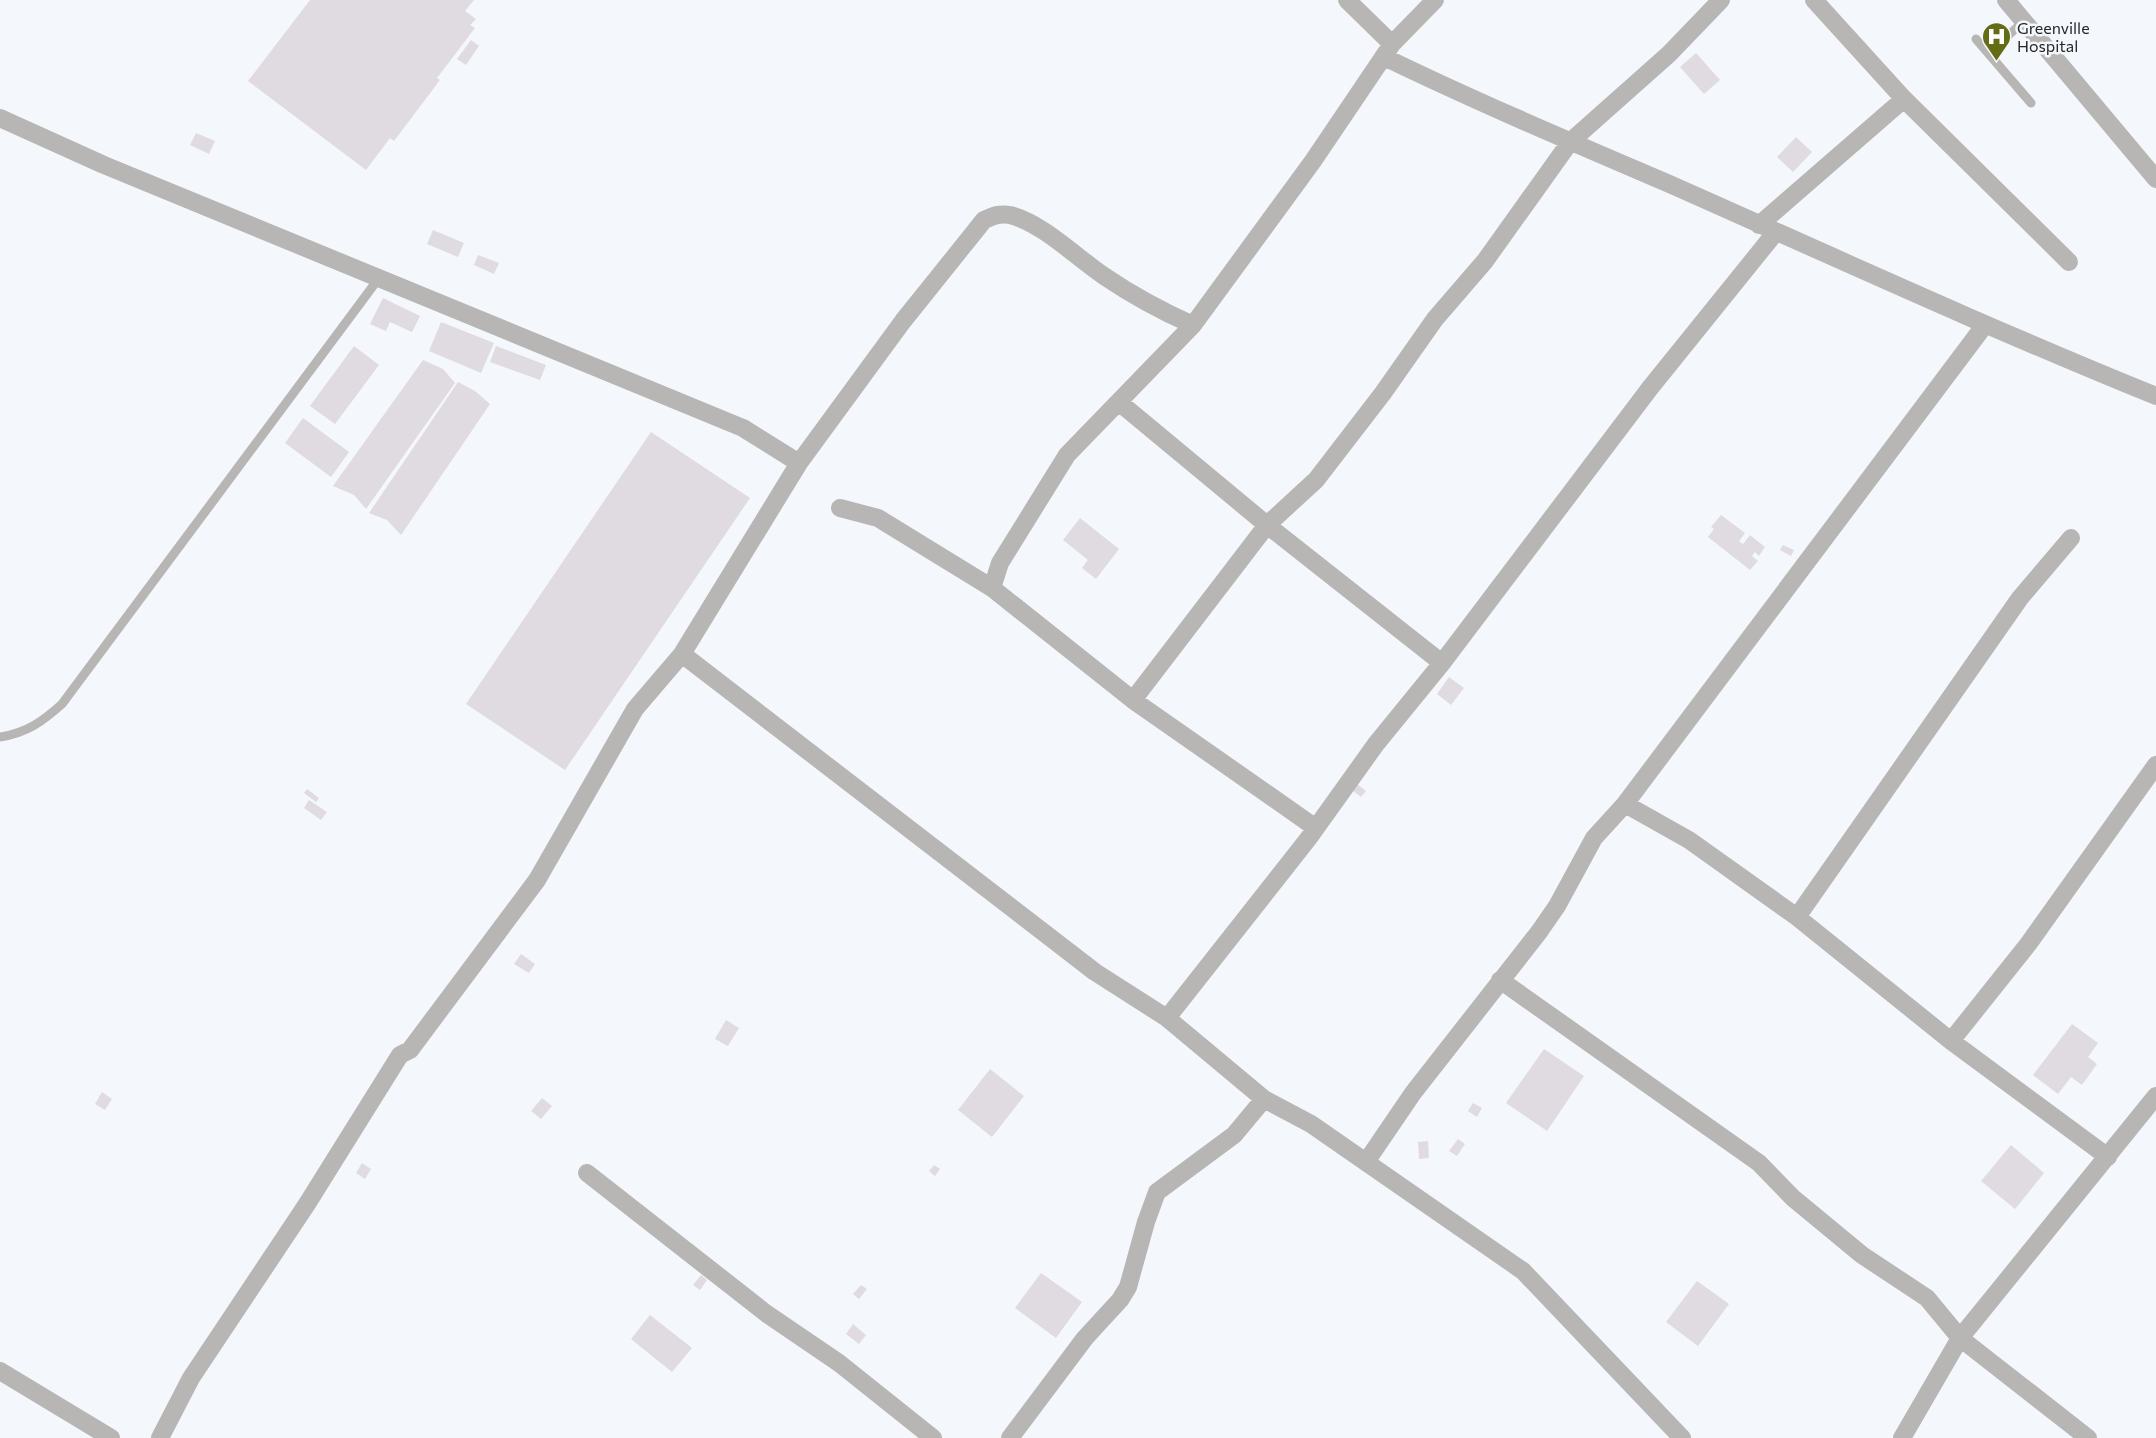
<svg xmlns="http://www.w3.org/2000/svg" width="2156" height="1438" viewBox="0 0 2156 1438" font-family="Commissioner,sans-serif">
<style>
.building{fill:#e0dbe0}
.lines{fill:none;stroke-linecap:round;stroke-linejoin:round}
.service{stroke:#b8b6b4;stroke-width:9}
.minor{stroke:#b8b6b4;stroke-width:18}
.labels{text-anchor:middle;dominant-baseline:central;stroke-width:5;stroke-linejoin:round;paint-order:stroke}
.poi-label{font-size:16px;fill:#242527;stroke:#f4f7fc;text-anchor:start}
</style>
<rect width="100%" height="100%" fill="#f4f7fc"/>
<!-- building -->
<path class="building" d="M310 0H474L465 11 476 19 470 25 475 28 437 78 440 80 394 141 390 138 366 170 248 81Z
M471 40 479 46 466 65 457 59Z
M1696 53 1720 80 1704 94 1680 67Z
M196 133 215 141 209 154 190 145Z
M1796 137 1812 152 1793 172 1777 157Z
M433 230 464 243 458 257 427 244Z
M478 255 499 263 494 274 474 265Z
M383 298 420 316 412 332 390 322 386 331 370 324Z
M441 322 494 343 481 373 429 351Z
M354 346 379 365 335 424 310 406Z
M496 346 546 365 540 380 490 362Z
M423 360 443 369 455 383 366 509 354 495 333 486Z
M458 382 475 391 490 404 401 535 387 520 369 513Z
M303 418 349 452 331 477 285 443Z
M651 432 750 498 565 770 466 704Z
M1721 515 1745 533 1739 541 1743 544 1750 535 1765 547 1759 556 1755 552 1752 556 1758 561 1750 570 1708 537 1714 529 1711 527Z
M1080 518 1119 549 1096 579 1082 568 1088 560 1063 540Z
M1783 545 1794 550 1791 556 1780 550Z
M1449 677 1464 688 1451 705 1437 694Z
M1357 784 1366 791 1361 797 1352 790Z
M307 789 319 798 316 802 304 793Z
M309 800 327 812 321 820 304 808Z
M521 954 535 964 529 973 514 964Z
M726 1020 739 1028 728 1046 715 1039Z
M2072 1024 2098 1043 2088 1057 2097 1064 2082 1085 2071 1077 2058 1094 2033 1075Z
M1544 1049 1584 1076 1547 1131 1506 1103Z
M990 1069 1024 1096 992 1137 958 1110Z
M102 1092 112 1099 105 1110 95 1104Z
M542 1098 552 1106 541 1119 531 1111Z
M1473 1103 1482 1108 1477 1117 1468 1111Z
M1458 1139 1465 1144 1457 1156 1449 1151Z
M1428 1141 1429 1158 1419 1159 1418 1142Z
M2011 1145 2044 1173 2015 1209 1981 1181Z
M362 1163 371 1169 365 1179 356 1173Z
M934 1165 940 1169 935 1176 929 1171Z
M1041 1273 1082 1302 1056 1338 1015 1308Z
M701 1275 707 1280 700 1290 693 1285Z
M1697 1281 1729 1304 1698 1346 1666 1322Z
M861 1285 867 1289 859 1299 853 1294Z
M650 1315 692 1348 672 1372 631 1339Z
M853 1324 866 1335 859 1344 846 1334Z"/>
<g class="lines">
<!-- service -->
<path class="service" d="M1976 39 2031 103
M1989 53 2024 21
M0 737C27 733 43 721 62 704L379 278"/>
<!-- minor -->
<path class="minor" d="M1347 0 1392 44
M1814 0 1904 99 2069 262
M2006 0 2156 179
M1384 57C1479 103 1576 144 1674 186 1834 257 1993 330 2156 396
M0 118 104 165 743 428 799 463
M1759 225 1904 99
M1193 325C1161 311 1132 295 1104 276 1076 257 1042 223 1010 215 999 213 993 216 984 220L903 321 799 463 682 654 1095 972 1167 1018 1264 1099 1311 1124 1523 1271 1682 1438
M1120 403 1267 525 1442 663
M840 508 878 518 992 588 1133 700 1316 828
M992 588 1000 563 1067 455 1193 325 1313 161 1392 44 1435 0
M1133 700 1267 525 1316 480 1383 393 1435 319 1485 261 1570 142 1669 54 1721 0
M1625 804 1689 840 1797 917 1951 1041 2108 1157
M1797 917 2020 598 2071 538
M1500 980 1759 1163 1793 1198 1862 1255 1927 1298 1960 1338 2088 1438
M1167 1018 1308 839 1376 744 1442 663 1650 388 1775 233
M1951 1041 2029 943 2156 765
M1366 1162 1413 1093 1539 932 1557 906 1594 838 1625 804 1984 326
M587 1173 767 1314 839 1363 933 1438
M0 1371 111 1438
M160 1438 191 1378 307 1204 400 1055 410 1050 537 880 635 709 682 654
M1010 1438 1085 1338 1120 1300 1128 1287 1146 1222 1157 1192 1234 1135 1264 1099
M1902 1438 1960 1338 2156 1096"/>
</g>
<!-- icons -->
<defs>
<symbol id="hospital-pin" viewBox="-11 -11 22 30"><path d="M0 17L-7.5 6A9.5 9.5 0 1 1 7.5 6Z" fill="#646d13" stroke="#f4f7fc"/><path d="M-5-5h3v3.5h4V-5h3V5h-3V1.5h-4V5h-3Z" fill="#fff"/></symbol>
</defs>
<g fill-rule="evenodd">
<use href="#hospital-pin" x="1980" y="20" width="33" height="45"/>
</g>
<g class="labels">
<!-- poi labels -->
<g class="poi-label">
<text x="2017" y="27">Greenville<tspan x="2017" dy="18">Hospital</tspan></text>
</g>
</g>
</svg>
